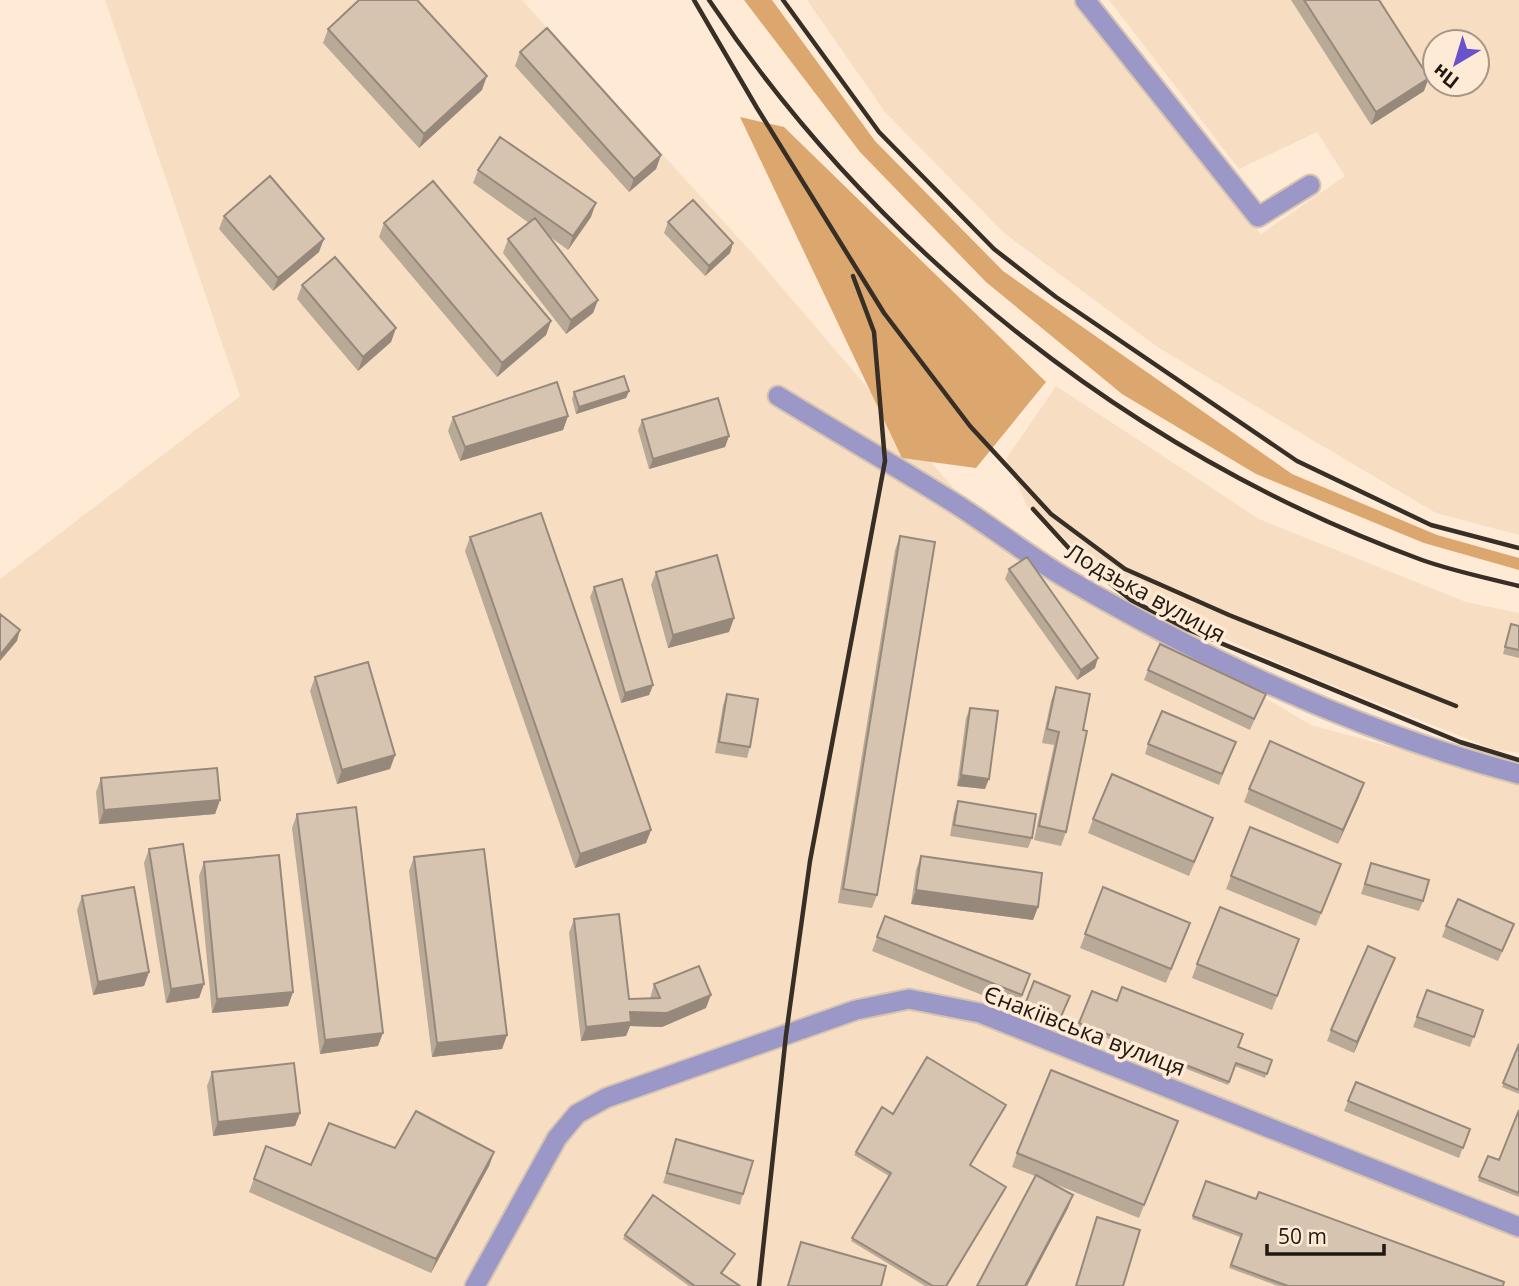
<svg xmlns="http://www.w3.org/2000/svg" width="1519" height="1286" viewBox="0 0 1519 1286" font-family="'Open Sans',sans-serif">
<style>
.built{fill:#f7dec3;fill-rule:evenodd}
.forest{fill:#dba76e}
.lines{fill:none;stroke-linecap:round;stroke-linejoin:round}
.minor-casing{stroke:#d6c4b2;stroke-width:23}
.minor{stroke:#9b98c8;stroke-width:19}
.rail{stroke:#372f25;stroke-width:4.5}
.wall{fill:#b9a997}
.shaded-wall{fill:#96897b}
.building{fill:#d7c4b0;stroke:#96897b;stroke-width:2}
.labels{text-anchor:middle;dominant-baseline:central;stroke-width:7;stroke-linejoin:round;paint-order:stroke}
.street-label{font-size:23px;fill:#201911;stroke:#feead5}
</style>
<rect width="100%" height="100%" fill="#feead5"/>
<!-- built -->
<path class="built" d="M105 0H522L754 255 997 539 1311 725 1519 782V1286H0V579L240 396Z
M807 0H1072L1261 234 1345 176 1317 132 1239 169 1109 0H1519V535L1436 513 1304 435 1159 348 1004 233 885 112ZM1435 42H1477V84H1435Z
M1056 386 1259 519 1466 602 1519 613V753L1493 749 1302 673 1136 599 1027 506 1006 459Z"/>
<!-- forest -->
<path class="forest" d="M744 0H772L875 141 1003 271 1292 474 1437 535 1519 558V570L1424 543 1256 474 1122 394 986 282 860 152Z
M740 117 784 127 1046 382 976 468 902 458Z"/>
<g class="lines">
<defs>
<path id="minor" d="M1085 0 1258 217 1310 185
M778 396C838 433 899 468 959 506 994 529 1028 555 1064 577 1207 661 1358 732 1519 774
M475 1286 557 1138 577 1114 606 1098 856 1010 909 999 980 1013 1519 1227"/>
</defs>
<!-- minor casing -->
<use href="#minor" class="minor-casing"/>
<!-- minor -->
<use href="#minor" class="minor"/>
<!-- rail -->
<path class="rail" d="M694 0 757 108 884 313 970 426 1051 514 1125 569 1229 615 1456 706
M709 0C879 254 1135 455 1422 560 1453 571 1487 578 1519 586
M783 0 879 132 994 249 1056 297 1297 461 1431 525 1519 548
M1033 509 1076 556 1131 600 1189 630 1460 742 1519 760
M759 1286 786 1035 810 861 885 461 874 332 853 276"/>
</g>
<!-- wall -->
<path class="wall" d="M1291 0H1379L1424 91 1371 125Z
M328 29 482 90 419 148 323 43Z
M520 52 661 155 656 169 629 192 515 66Z
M478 170 591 217 568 250 549 236 598 300 593 313 566 334 503 253 508 239 529 223 473 183Z
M224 216 319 252 273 291 219 229Z
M668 222 733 243 730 253 705 276 664 233Z
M384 223 551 321 546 335 497 377 379 237Z
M302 285 396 328 391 342 358 371 297 299Z
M629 391 626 398 576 414 572 399 574 392Z
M568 416 563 430 460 461 448 431 453 417Z
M642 420 729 436 725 447 649 469 638 430Z
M900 536 877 895 872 908 838 903 895 550Z
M470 537 651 830 646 843 575 868 465 551Z
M1009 569 1095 668 1077 680 1005 579Z
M656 572 734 618 729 632 668 648 651 585Z
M594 587 653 685 649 695 621 703 590 597Z
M1511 624 1519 626V658L1503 654Z
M1148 670 1266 694 1250 730 1144 680Z
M315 677 395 755 390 769 337 784 310 691Z
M1056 687 1083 730 1066 832 1061 846 1034 840 1054 745 1042 743 1051 701Z
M727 694 750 747 747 758 715 753 723 705Z
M970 708 985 789 957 786 966 718Z
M1148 744 1232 752 1219 785 1145 754Z
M101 778 220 800 215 814 99 824 96 792Z
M1249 789 1359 797 1338 844 1244 802Z
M958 801 1032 838 1028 848 950 836 954 812Z
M297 814 378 1046 320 1054 292 828Z
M1093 819 1208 831 1189 876 1088 833Z
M149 849 204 984 199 998 166 1003 144 863Z
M921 856 1038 907 1033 920 911 904 916 870Z
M414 857 507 1035 502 1049 432 1057 409 871Z
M204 862 293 992 288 1006 212 1013 199 876Z
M1371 863 1423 901 1419 911 1361 894Z
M1341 864 1316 926 1226 889 1231 876Z
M1103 887 1190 923 1166 983 1080 948Z
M82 896 149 972 144 986 93 995 77 910Z
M885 916 1030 974 1017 1009 872 951Z
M574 919 629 999H650L654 984 706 1008 662 1027 630 1026 626 1036 581 1041 569 933Z
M1446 926 1510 935 1498 961 1442 937Z
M1299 939 1272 1010 1192 978 1197 964Z
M1395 958 1354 1053 1327 1041 1331 1030Z
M1034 981 1070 996 1057 1028 1021 1014Z
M1427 990 1483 1010 1470 1047 1413 1027Z
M1092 991 1272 1060 1265 1078 1235 1066 1228 1085 1078 1027Z
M1519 1044V1094L1502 1087Z
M212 1072 300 1113 295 1126 213 1136 207 1086Z
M1348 1101 1470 1129 1459 1158 1344 1111Z
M1005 1108 970 1166 1006 1187 947 1286H925L851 1241 889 1176 854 1155 856 1152 893 1114Z
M1519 1110V1197L1478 1181 1488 1156 1499 1160Z
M1178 1121 1139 1218 1045 1180 1073 1195 1068 1208 1027 1286H977L1035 1176 1012 1167 1017 1153Z
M676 1139 743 1194 740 1205 663 1183Z
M266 1146 311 1165 395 1148 494 1152 489 1166 431 1273 249 1192Z
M1206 1181 1256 1199 1503 1286H1278L1229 1268 1240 1237 1192 1219Z
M625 1235 735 1254 722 1274 740 1286H689L623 1239Z
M801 1242 881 1286H787Z"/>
<!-- shaded-wall -->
<path class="shaded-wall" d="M487 76 482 90 419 148 424 134Z
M1429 78 1424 91 1371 125 1376 112Z
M661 155 656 169 629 192 634 179Z
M596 203 591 217 568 250 573 236Z
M324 239 319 252 273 291 278 278Z
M733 243 730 253 705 276 709 266Z
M598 300 593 313 566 334 571 320Z
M551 321 546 335 497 377 502 363Z
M396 328 391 342 358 371 363 357Z
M629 391 626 398 576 414 579 407Z
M568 416 563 430 460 461 465 447Z
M729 436 725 447 649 469 653 459Z
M734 618 729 632 668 648 673 635Z
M20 630 17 641 0 661V655Z
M1098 658 1095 668 1077 680 1081 670Z
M653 685 649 695 621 703 625 693Z
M395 755 390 769 337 784 342 770Z
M961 775 989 779 985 789 957 786Z
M1364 783 1359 797 1338 844 1343 830Z
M220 800 215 814 99 824 104 810Z
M651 830 646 843 575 868 580 854Z
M916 890 1038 907 1033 920 911 904Z
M1395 958 1391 968 1354 1053 1357 1042Z
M149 972 144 986 93 995 98 982Z
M204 984 199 998 166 1003 171 989Z
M293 992 288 1006 212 1013 217 999Z
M711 995 706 1008 662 1027 630 1026 626 1036 581 1041 586 1027 630 1012Z
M383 1033 378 1046 320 1054 325 1040Z
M507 1035 502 1049 432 1057 437 1043Z
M300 1113 295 1126 213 1136 218 1122Z
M494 1152 489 1166 431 1273 436 1259Z
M1006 1187 947 1286H946Z
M1073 1195 1068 1208 1027 1286H1025Z"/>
<!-- building -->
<path class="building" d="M359 0H417L487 76 424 134 328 29Z
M1304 0H1379L1429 78 1376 112Z
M547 28 661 155 634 179 520 52Z
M500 137 596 203 573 236 478 170Z
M270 176 324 239 278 278 224 216Z
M433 181 551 321 502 363 384 223Z
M693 200 733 243 709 266 668 222Z
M535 218 598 300 571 320 508 239Z
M335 257 396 328 363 357 302 285Z
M624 376 629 391 579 407 574 392Z
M557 382 568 416 465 447 453 417Z
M718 398 729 436 653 459 642 420Z
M541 513 651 830 580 854 470 537Z
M900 536 935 542 877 895 843 889Z
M717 555 734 618 673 635 656 572Z
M1027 557 1098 658 1081 670 1009 569Z
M622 579 653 685 625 693 594 587Z
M0 614 20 630 0 655Z
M1511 624 1519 626V650L1505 647Z
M1160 644 1266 694 1254 719 1148 670Z
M368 662 395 755 342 770 315 677Z
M1056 687 1090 694 1083 730 1087 731 1066 832 1039 826 1059 732 1047 729Z
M727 694 758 699 750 747 719 742Z
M970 708 998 711 989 779 961 775Z
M1162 711 1236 742 1222 774 1148 744Z
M1270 741 1364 783 1343 830 1249 789Z
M217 768 220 800 104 810 101 778Z
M1112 774 1213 818 1194 862 1093 819Z
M958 801 1036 814 1032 838 954 825Z
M356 807 383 1033 325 1040 297 814Z
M1250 827 1341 864 1321 913 1231 876Z
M183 844 204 984 171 989 149 849Z
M484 849 507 1035 437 1043 414 857Z
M279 855 293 992 217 999 204 862Z
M921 856 1042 873 1038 907 916 890Z
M1371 863 1429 880 1423 901 1365 884Z
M134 887 149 972 98 982 82 896Z
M1103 887 1190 923 1171 969 1085 934Z
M1458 899 1514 924 1502 951 1446 926Z
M1220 907 1299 939 1277 996 1197 964Z
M619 914 629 999 660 998 654 984 699 966 711 995 667 1013 630 1012 631 1022 586 1027 574 919Z
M885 916 1030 974 1022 995 877 937Z
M1368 946 1395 958 1357 1042 1331 1030Z
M1034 981 1070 996 1059 1021 1024 1007Z
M1122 987 1243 1034 1238 1047 1272 1060 1267 1074 1236 1063 1229 1082 1079 1023 1092 991 1117 1001Z
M1427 990 1483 1010 1474 1037 1417 1017Z
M1519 1044V1090L1503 1083Z
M927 1057 1006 1105 970 1165 1006 1187 946 1286H933L852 1238 891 1173 856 1152 882 1107 893 1114Z
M294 1063 300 1113 218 1122 212 1072Z
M1051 1070 1178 1121 1144 1205 1017 1153Z
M1356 1082 1470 1129 1463 1148 1348 1101Z
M1519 1110V1193L1479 1177 1488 1156 1499 1160Z
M416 1111 494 1152 436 1259 254 1179 266 1146 311 1165 329 1123 395 1148Z
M676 1139 753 1161 743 1194 667 1173Z
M1036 1175 1073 1195 1025 1286H977Z
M1206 1181 1256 1199 1259 1192 1504 1282 1503 1286H1288L1231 1265 1242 1234 1193 1216Z
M653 1195 735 1254 721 1273 740 1286H695L625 1235Z
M1097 1217 1140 1230 1123 1286H1076Z
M801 1242 886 1266 881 1286H788Z"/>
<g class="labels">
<!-- street labels -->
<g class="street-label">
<text transform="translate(1146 592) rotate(29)">Лодзька вулиця</text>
<text transform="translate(1085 1030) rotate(21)">Єнакіївська вулиця</text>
</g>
</g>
<!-- north arrow -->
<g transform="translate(1456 63) rotate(218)"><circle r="33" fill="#feead5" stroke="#a59687" stroke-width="2"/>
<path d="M0-5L12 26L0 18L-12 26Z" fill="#6953cc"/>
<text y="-10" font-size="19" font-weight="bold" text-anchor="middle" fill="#201911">Пн</text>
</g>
<!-- scale -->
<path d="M1267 1244v10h117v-10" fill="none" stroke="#201911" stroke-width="3.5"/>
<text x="1278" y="1244" font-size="21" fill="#201911" stroke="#feead5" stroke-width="5" paint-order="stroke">50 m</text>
</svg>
